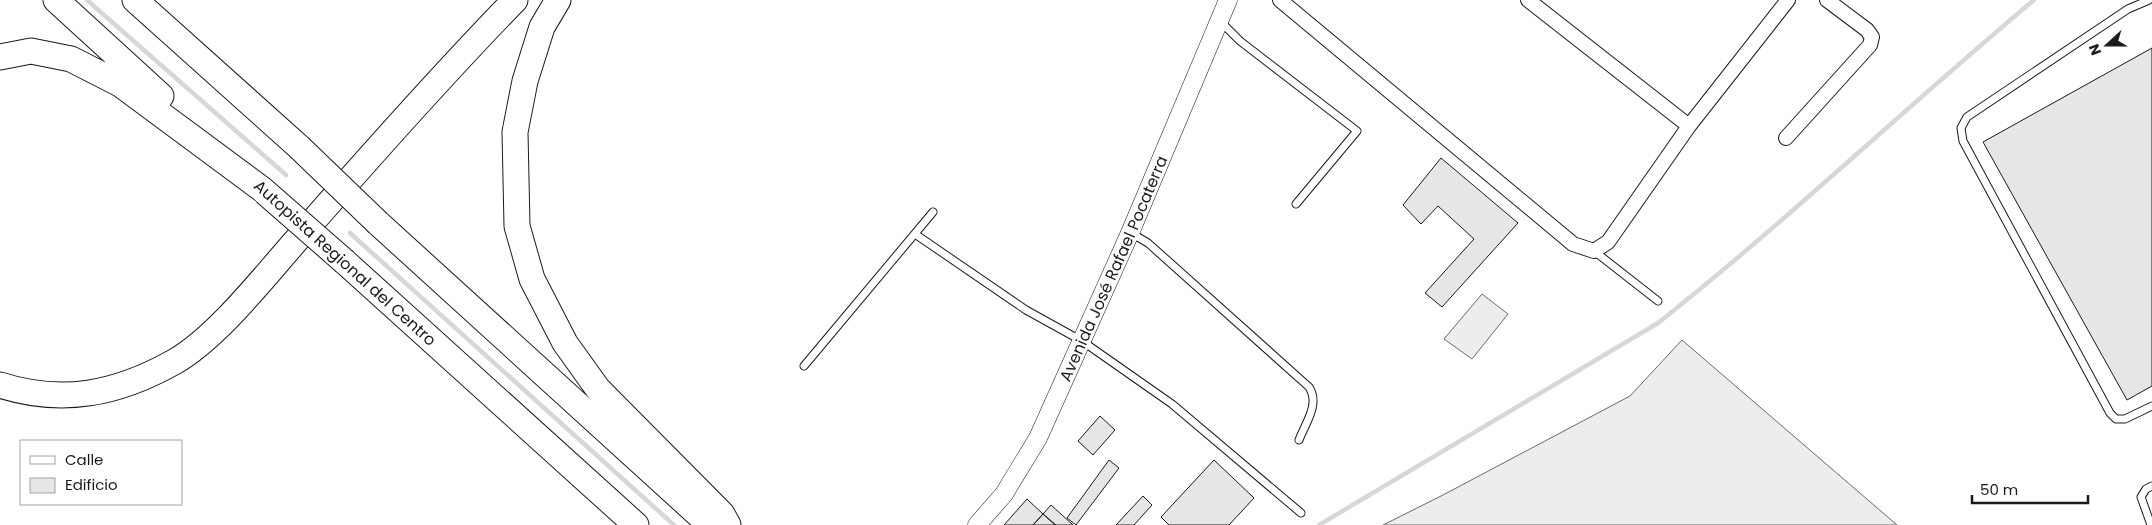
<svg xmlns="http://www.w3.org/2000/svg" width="2152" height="525" viewBox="0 0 2152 525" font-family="Poppins,sans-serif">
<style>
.built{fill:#ededed;stroke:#6a6a6a}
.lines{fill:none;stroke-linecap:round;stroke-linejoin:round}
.stream{stroke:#d7d7d7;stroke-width:4.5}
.building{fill:#e6e6e6;stroke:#1a1a1a}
.service-casing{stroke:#1a1a1a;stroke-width:9}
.minor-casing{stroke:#1a1a1a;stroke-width:16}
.tertiary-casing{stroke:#1a1a1a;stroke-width:19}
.motorway-casing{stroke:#1a1a1a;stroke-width:27}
.service{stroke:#fff;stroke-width:7}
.minor{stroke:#fff;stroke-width:14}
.tertiary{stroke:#fff;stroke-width:18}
.motorway{stroke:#fff;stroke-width:25}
.motorway-bridge-casing{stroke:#1a1a1a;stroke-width:27;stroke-linecap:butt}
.motorway-bridge{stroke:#fff;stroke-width:25}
.labels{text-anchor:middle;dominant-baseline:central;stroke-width:4;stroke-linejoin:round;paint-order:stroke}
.street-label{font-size:16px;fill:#1a1a1a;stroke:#fff}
</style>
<rect width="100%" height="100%" fill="#fff"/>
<!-- built -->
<path class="built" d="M1482 294 1508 314 1472 359 1444 339Z
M1682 340 1897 525H1383L1443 495 1630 396Z"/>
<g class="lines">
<!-- stream -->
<path class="stream" d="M87 0 286 175
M350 233 674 525
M1319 525 1658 323C1788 220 1907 106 2034 0"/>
</g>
<!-- building -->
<path class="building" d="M2152 48V386L2127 400 1983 142Z
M1441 158 1518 223 1442 307 1425 293 1474 239 1438 206 1421 224 1403 205Z
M1100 416 1115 430 1093 455 1078 441Z
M1109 460 1119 468 1076 525 1067 518Z
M1214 460 1254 498 1229 525H1169L1161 517Z
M1143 496 1152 505 1134 525H1116Z
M1027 499 1043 514 1033 525H1004Z
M1051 505 1073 525H1055L1043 514Z
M1043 514 1056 525H1033Z"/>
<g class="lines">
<defs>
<path id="service" d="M2149 0 2128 9 1967 117 1961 128 1963 141 2110 413 2116 419H2125L2152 406
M1220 21 1240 41 1357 131 1296 204
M1131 233 1148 243 1309 387C1320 404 1306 422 1299 440
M915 234 1026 310 1082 341 1172 404 1301 513
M1594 251 1658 301
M804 366 933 212
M2151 525 2141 497 2146 489 2152 486"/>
<path id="minor" d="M1280 0 1573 244 1594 251 1608 242 1689 126 1788 0
M1528 0 1689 126
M1786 138 1870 45 1872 37 1867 30 1827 0"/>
<g id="tertiary">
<path id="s1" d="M977 525 1004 494 1038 438 1130 233 1228 0"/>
</g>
<path id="motorway" d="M56 0 161 96
M135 0 299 147
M558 0 542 27 525 81 515 132 517 226 532 279 565 343 598 389 722 514 728 525
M0 57 31 51 71 59 120 84 263 190
M378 223 710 525
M345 262 636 525
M0 385C62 405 117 394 174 362 218 337 267 273 301 235 371 155 441 76 515 0"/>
</defs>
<!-- service casing -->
<use href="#service" class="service-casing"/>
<!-- minor casing -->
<use href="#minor" class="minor-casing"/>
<!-- tertiary casing -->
<use href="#tertiary" class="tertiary-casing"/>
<!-- motorway casing -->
<use href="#motorway" class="motorway-casing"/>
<!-- service -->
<use href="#service" class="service"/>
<!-- minor -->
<use href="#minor" class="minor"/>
<!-- tertiary -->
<use href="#tertiary" class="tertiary"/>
<!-- motorway -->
<use href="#motorway" class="motorway"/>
<defs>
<path id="motorway-bridge" d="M299 147 378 223
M265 192 345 262"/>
</defs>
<!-- motorway-bridge casing -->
<use href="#motorway-bridge" class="motorway-bridge-casing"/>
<!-- motorway-bridge -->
<use href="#motorway-bridge" class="motorway-bridge"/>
</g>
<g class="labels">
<!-- street labels -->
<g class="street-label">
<text transform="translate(345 263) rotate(42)">Autopista Regional del Centro</text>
<text stroke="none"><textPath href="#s1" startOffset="292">Avenida José Rafael Pocaterra</textPath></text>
</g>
</g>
<!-- legend -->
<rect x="20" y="440" width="162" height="65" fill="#ffffff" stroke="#a3a3a3"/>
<rect x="30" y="456" width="25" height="8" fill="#ffffff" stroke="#a3a3a3"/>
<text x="65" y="465" font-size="15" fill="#1a1a1a">Calle</text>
<rect x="30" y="478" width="25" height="15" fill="#e6e6e6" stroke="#a3a3a3"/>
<text x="65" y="490" font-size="15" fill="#1a1a1a">Edificio</text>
<!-- north arrow -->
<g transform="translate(2107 45) rotate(249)" stroke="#ffffff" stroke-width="4" paint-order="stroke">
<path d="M0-4L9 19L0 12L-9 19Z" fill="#1a1a1a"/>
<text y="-8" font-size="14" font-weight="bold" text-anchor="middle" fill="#1a1a1a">N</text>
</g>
<!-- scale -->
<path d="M1972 495v8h116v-8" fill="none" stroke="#1a1a1a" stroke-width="2.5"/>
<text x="1980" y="495" font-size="15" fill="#1a1a1a" stroke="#ffffff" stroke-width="4" paint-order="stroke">50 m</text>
</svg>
